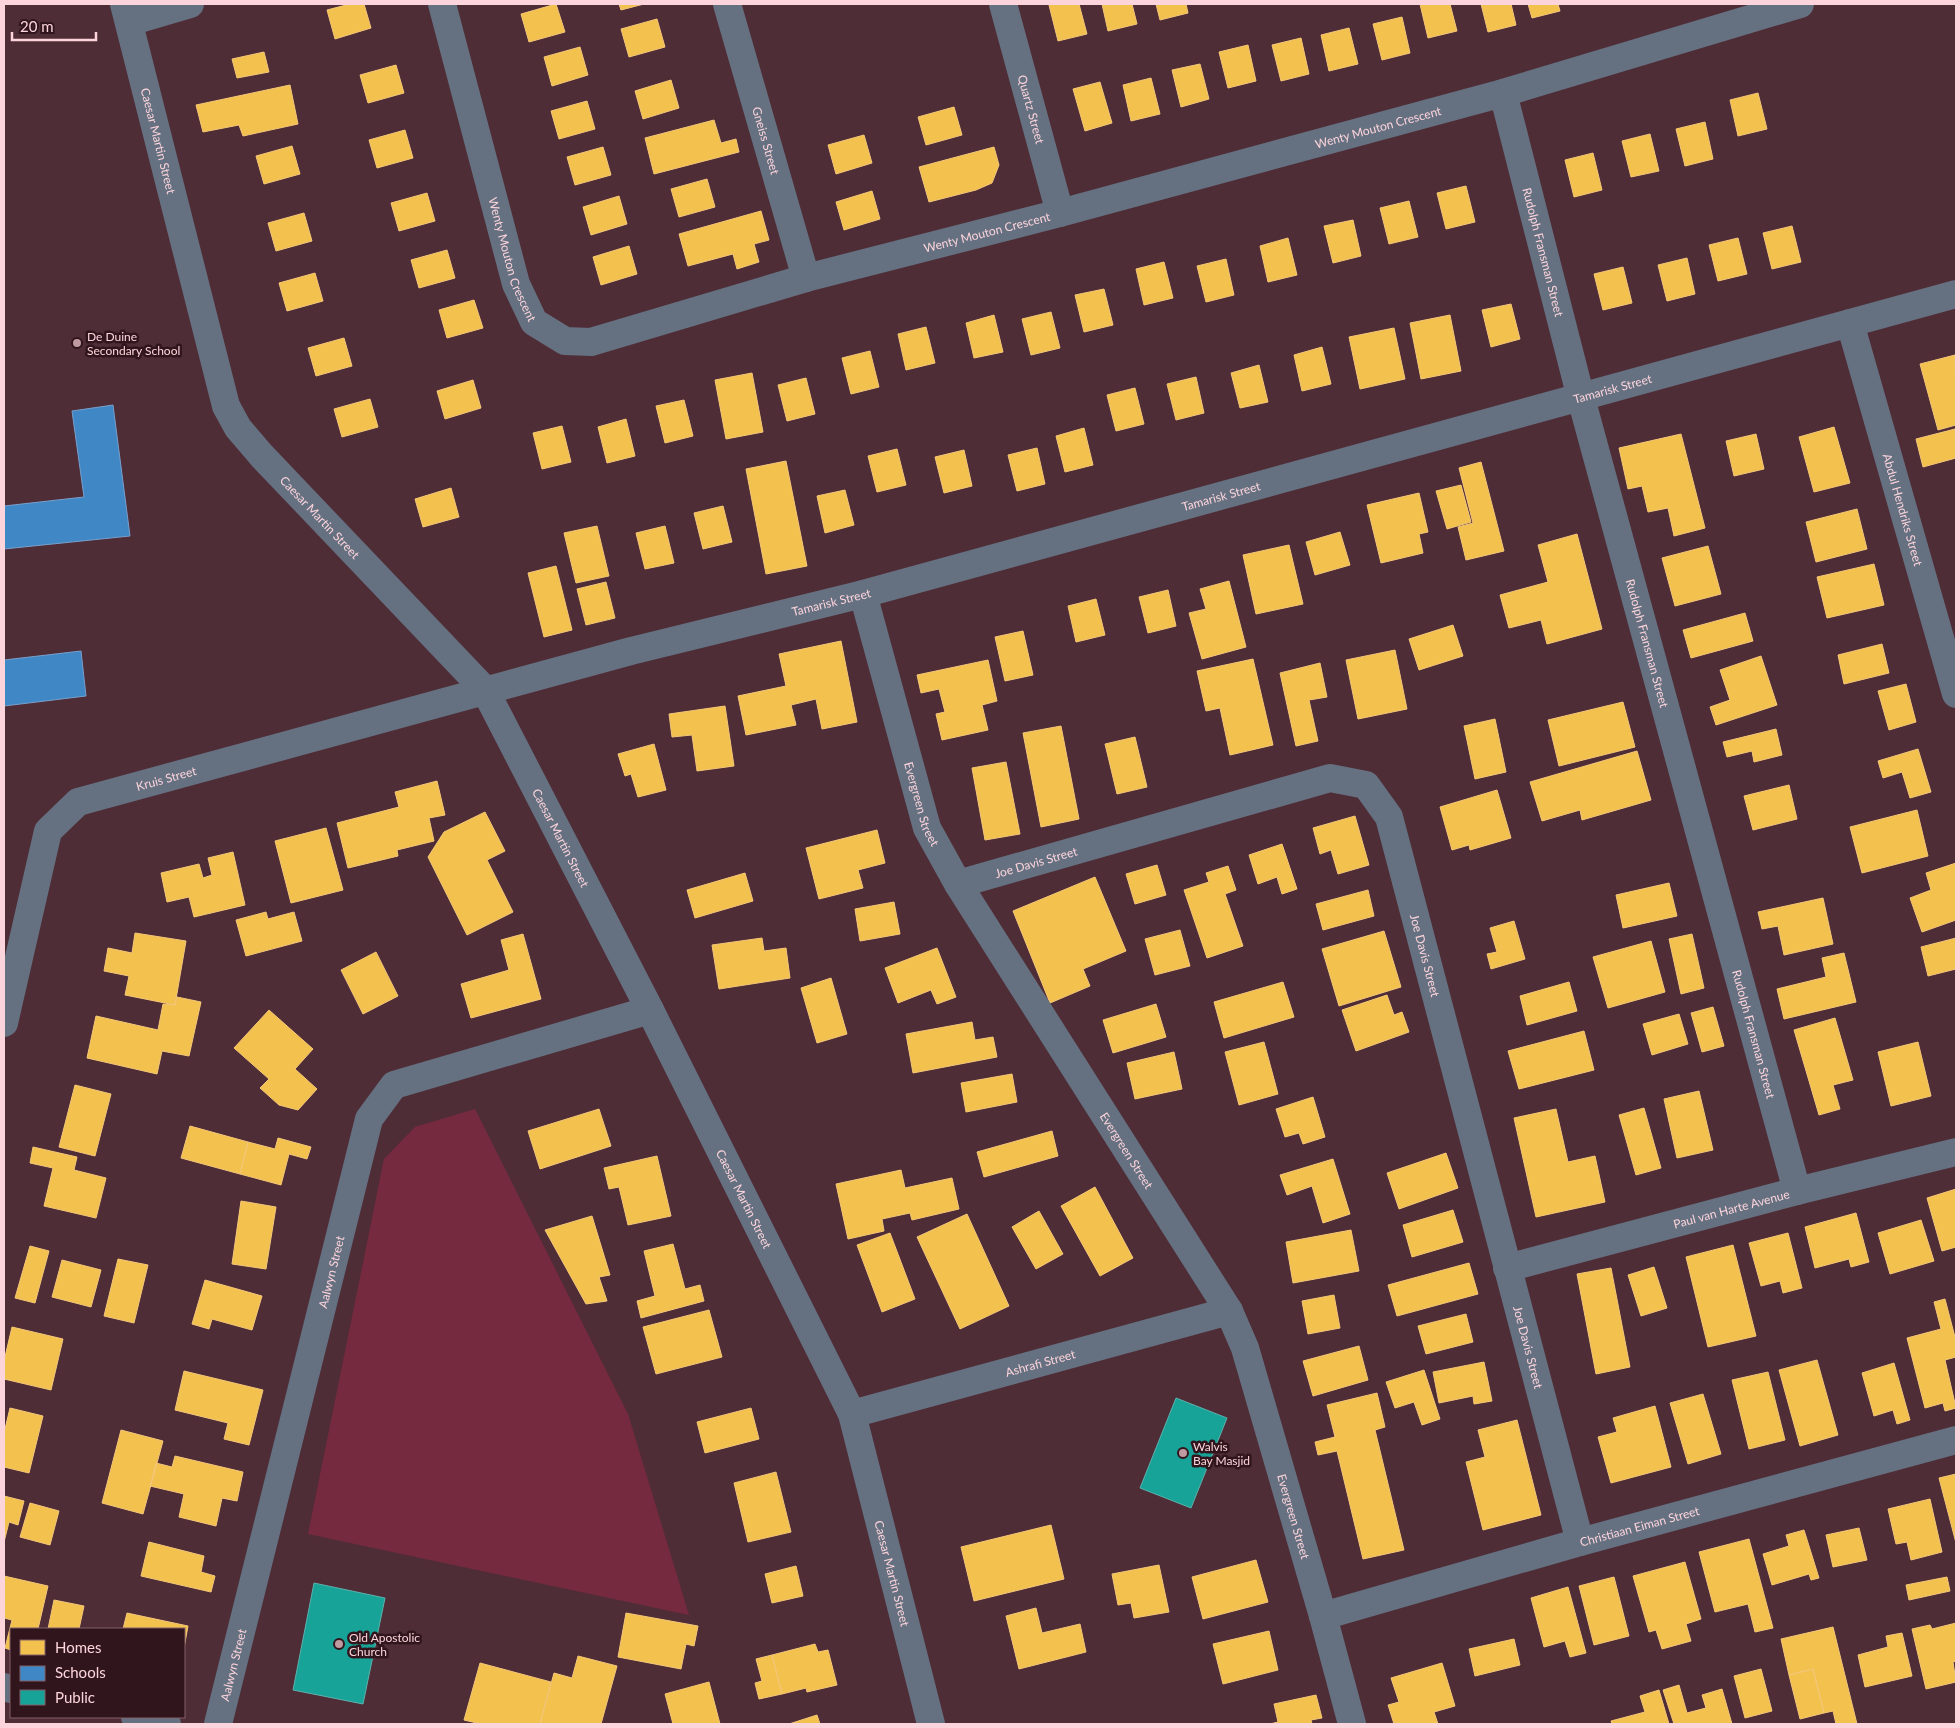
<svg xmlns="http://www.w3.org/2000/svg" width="1960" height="1728" viewBox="0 0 1960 1728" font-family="Lato,sans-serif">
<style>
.green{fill:#762a40}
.homes{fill:#f2c14e;stroke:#f5c778}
.schools{fill:#3f88c5;stroke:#789fcc}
.public{fill:#17a398;stroke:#5cb2ac}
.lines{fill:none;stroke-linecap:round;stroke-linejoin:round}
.street{stroke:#657080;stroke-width:28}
.poi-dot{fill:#bf9aa1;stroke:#31151c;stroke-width:2}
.labels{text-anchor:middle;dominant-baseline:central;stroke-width:5;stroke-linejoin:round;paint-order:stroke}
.street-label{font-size:12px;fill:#fcd4db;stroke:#31151c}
.poi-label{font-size:12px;fill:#fcd4db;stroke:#31151c;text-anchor:start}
</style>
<rect width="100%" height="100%" fill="#4f2d36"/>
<!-- green -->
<path class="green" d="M475 1109 628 1414 689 1615 308 1534 384 1159 415 1127Z"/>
<!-- homes -->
<path class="homes" d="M350 4H364L371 28 335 39 327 10Z
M556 4 565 32 529 42 521 14Z
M619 4H644L621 10Z
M1053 4H1079L1087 34 1058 41 1049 5Z
M1102 4H1132L1137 24 1108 31Z
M1156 4H1186L1188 13 1160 20Z
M1420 4H1450L1457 31 1428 38Z
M1481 4H1511L1516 25 1488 32Z
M1528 4H1558L1560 11 1532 18Z
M1402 17 1410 53 1382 60 1373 24Z
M657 19 665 47 629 57 621 29Z
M1349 28 1358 64 1329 71 1321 35Z
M1301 38 1309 74 1281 81 1272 45Z
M1248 45 1256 81 1228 88 1219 52Z
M580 47 588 75 552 86 544 57Z
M264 52 269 72 237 78 232 59Z
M1200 64 1209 99 1181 107 1172 70Z
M396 65 404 93 368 103 360 75Z
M1151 78 1160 114 1131 121 1123 85Z
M671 80 679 108 643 119 635 91Z
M1100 82 1112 123 1085 131 1073 89Z
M290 85 298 124 243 136 239 125 203 132 196 105Z
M1758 93 1767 129 1738 136 1730 100Z
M587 101 595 129 559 139 551 111Z
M954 107 962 135 926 145 918 117Z
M714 120 721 143 736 139 739 152 654 174 645 138Z
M1705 122 1713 159 1685 166 1676 129Z
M405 130 413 158 377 168 369 140Z
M1650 134 1659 171 1631 177 1622 141Z
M864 135 872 163 836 174 828 145Z
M292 146 300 174 264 184 256 156Z
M603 147 611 175 575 185 567 157Z
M994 147 999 165 992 183 976 190 929 202 919 167Z
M1593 153 1602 190 1574 197 1565 160Z
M707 179 715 207 679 217 671 189Z
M1466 186 1475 222 1446 229 1437 193Z
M872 191 880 219 844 230 836 202Z
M427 193 435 221 399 231 391 203Z
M619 196 627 224 591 235 583 207Z
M1409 201 1418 237 1389 244 1380 208Z
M761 211 769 240 754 244 759 262 737 269 733 254 688 266 679 234Z
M304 213 312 241 276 251 268 223Z
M1353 220 1361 256 1333 263 1324 226Z
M1792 226 1801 262 1772 269 1763 233Z
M1288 238 1297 275 1268 282 1260 246Z
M1738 238 1747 274 1718 281 1709 245Z
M629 246 637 274 601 285 593 257Z
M447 250 455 278 419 288 411 260Z
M1687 258 1695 294 1667 301 1658 265Z
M1226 259 1234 295 1206 302 1197 266Z
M1164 262 1173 298 1144 305 1136 269Z
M1623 267 1632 303 1603 310 1594 274Z
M315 273 323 301 287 311 279 283Z
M1104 289 1113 325 1084 332 1075 295Z
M474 300 483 328 447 338 439 310Z
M1511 304 1520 339 1491 347 1482 310Z
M1051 312 1060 348 1031 355 1022 319Z
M994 315 1003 352 974 358 966 323Z
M1450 315 1461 371 1421 379 1410 323Z
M926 327 935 363 906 370 898 334Z
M1394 328 1405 379 1360 389 1349 337Z
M344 338 352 366 316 376 308 348Z
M1322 347 1331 384 1302 391 1294 355Z
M870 351 879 387 851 394 842 358Z
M1955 355 1956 425 1938 430 1920 364Z
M1259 365 1268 402 1240 408 1231 373Z
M752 373 763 432 726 439 715 380Z
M1196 377 1204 413 1176 420 1167 384Z
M806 378 815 414 787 421 778 385Z
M473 380 481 408 445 419 437 391Z
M1135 388 1144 424 1116 431 1107 395Z
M370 399 378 427 342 437 334 409Z
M684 400 693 436 665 443 656 406Z
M626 419 635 456 607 463 598 427Z
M562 426 571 462 542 469 533 433Z
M1834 427 1850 483 1814 492 1799 437Z
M1084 428 1093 465 1065 472 1056 436Z
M1955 429 1956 458 1923 467 1916 439Z
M1681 434 1705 528 1674 536 1668 508 1648 512 1642 486 1628 489 1619 448Z
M1756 434 1764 469 1734 476 1726 441Z
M1037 448 1045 484 1017 491 1008 455Z
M897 449 906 485 877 492 868 456Z
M964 450 972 486 944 493 935 457Z
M786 461 807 566 766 574 746 469Z
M1481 462 1504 551 1466 560 1458 527 1473 523 1459 468Z
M1461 485 1471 522 1447 529 1436 491Z
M451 488 459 517 423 527 415 499Z
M845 490 854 525 825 533 817 496Z
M1419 493 1428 532 1419 534 1423 553 1381 563 1367 505Z
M723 506 732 542 703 549 694 513Z
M1857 509 1867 549 1816 562 1806 522Z
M597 526 609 576 576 583 564 533Z
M665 526 674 563 645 569 636 533Z
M1340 532 1350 565 1315 575 1306 542Z
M1577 534 1602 629 1547 644 1541 620 1509 628 1500 595 1548 582 1538 545Z
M1289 545 1303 604 1256 614 1243 555Z
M1708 546 1721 594 1675 606 1662 558Z
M1874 564 1884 605 1827 618 1817 577Z
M556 566 572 630 544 637 528 573Z
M1229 581 1246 647 1202 659 1189 613 1206 609 1200 589Z
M606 582 615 618 586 625 577 589Z
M1168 590 1176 626 1148 633 1139 597Z
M1096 599 1105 635 1076 642 1068 606Z
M1745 613 1753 641 1691 658 1683 630Z
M1453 625 1463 656 1419 670 1409 639Z
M1023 631 1033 675 1005 681 995 637Z
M841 641 857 722 822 729 816 699 791 705 796 725 746 735 738 696 786 686 779 654Z
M1882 644 1889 673 1844 684 1838 655Z
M1395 650 1407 709 1358 719 1346 660Z
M1761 656 1777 705 1716 725 1710 707 1730 700 1720 670Z
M1253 659 1273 745 1230 755 1220 708 1206 711 1197 671Z
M988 660 997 701 982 705 988 730 942 740 936 714 945 712 939 689 921 693 917 675Z
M1320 663 1327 697 1309 700 1318 741 1296 746 1280 673Z
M1906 684 1916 722 1889 730 1878 691Z
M1623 702 1635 747 1559 766 1548 720Z
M725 706 734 766 697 771 692 735 672 737 669 714Z
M1495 719 1506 772 1475 779 1464 726Z
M1061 726 1079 819 1041 827 1023 733Z
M1776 729 1782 755 1754 762 1752 751 1727 757 1723 742Z
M1135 737 1147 787 1117 794 1105 744Z
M654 744 666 790 638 797 631 774 625 776 618 754Z
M1918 749 1931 792 1910 798 1902 772 1883 778 1878 761Z
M1637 751 1651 800 1582 820 1580 810 1542 821 1530 782Z
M1006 762 1020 834 985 840 972 768Z
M437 781 445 815 429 818 434 841 397 850 398 856 348 868 337 823 399 807 395 792Z
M1789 785 1797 819 1753 830 1744 796Z
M1497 790 1511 838 1470 850 1469 845 1452 850 1440 807Z
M1917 810 1928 856 1862 873 1850 827Z
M485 812 505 851 487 860 513 912 467 935 428 857 444 832Z
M1355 816 1369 865 1338 874 1331 850 1320 854 1313 828Z
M326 828 343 890 291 903 275 841Z
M877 830 885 863 858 870 863 888 819 899 806 848Z
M1282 844 1297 889 1282 894 1277 877 1258 884 1249 855Z
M233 852 245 905 194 917 189 897 167 902 161 873 199 864 203 878 212 875 208 858Z
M1956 863V920L1922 932 1910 898 1931 890 1926 873Z
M1157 865 1166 895 1135 904 1126 874Z
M1228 866 1236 890 1225 894 1243 946 1207 958 1184 890 1209 882 1206 873Z
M745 873 753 901 695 918 687 890Z
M1095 877 1126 951 1083 969 1090 986 1050 1003 1013 911Z
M1669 883 1677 916 1623 928 1616 895Z
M1368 890 1374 916 1323 930 1316 904Z
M1823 898 1833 944 1784 955 1778 926 1762 929 1758 912Z
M894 902 900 934 860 941 855 909Z
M266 912 268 919 294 912 302 941 246 956 236 920Z
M1514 921 1525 959 1491 969 1487 954 1497 952 1490 928Z
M1180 930 1190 966 1155 975 1145 939Z
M1384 931 1401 987 1339 1006 1322 949Z
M135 933 186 941 175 1005 125 995 129 976 104 971 108 948 132 953Z
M523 934 541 999 471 1018 461 984 509 970 501 940Z
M1692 934 1704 988 1681 994 1669 939Z
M762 938 764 951 786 948 790 978 719 989 712 945Z
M1956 938V969L1928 976 1921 947Z
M1651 941 1665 992 1608 1008 1593 957Z
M937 948 956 997 937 1004 931 990 898 1003 885 968Z
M376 952 398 996 363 1014 341 970Z
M1844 953 1856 1002 1784 1019 1777 989 1826 977 1822 958Z
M831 978 847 1034 817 1043 801 988Z
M1283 982 1294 1017 1224 1038 1214 1002Z
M1569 982 1577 1011 1527 1025 1520 996Z
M1387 995 1394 1015 1402 1012 1409 1032 1356 1051 1342 1010Z
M177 997 201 1002 189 1056 162 1051 157 1074 87 1058 96 1016 158 1030 163 1004 175 1005Z
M1156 1004 1166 1037 1113 1053 1103 1020Z
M1713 1007 1724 1046 1702 1052 1691 1013Z
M269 1010 313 1049 295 1069 317 1089 298 1110 279 1105 260 1088 269 1079 234 1048Z
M1679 1014 1688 1044 1652 1055 1643 1024Z
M1835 1018 1853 1080 1833 1085 1840 1109 1819 1115 1794 1030Z
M972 1022 975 1040 993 1037 997 1057 913 1073 906 1034Z
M1584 1031 1594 1070 1519 1089 1508 1051Z
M1264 1042 1278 1094 1239 1105 1225 1052Z
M1918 1042 1931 1096 1891 1106 1878 1052Z
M1174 1052 1182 1089 1135 1099 1127 1063Z
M1012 1074 1017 1102 966 1112 961 1083Z
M75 1085 111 1094 95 1156 59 1147Z
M1699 1091 1713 1150 1677 1158 1664 1099Z
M1313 1097 1325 1137 1303 1144 1299 1133 1285 1137 1276 1109Z
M1644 1108 1661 1168 1636 1175 1619 1115Z
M599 1109 611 1146 540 1169 528 1131Z
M1556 1109 1568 1162 1595 1156 1605 1202 1536 1217 1514 1118Z
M190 1126 248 1142 240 1174 181 1158Z
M1052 1131 1058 1156 984 1177 977 1152Z
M278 1138 311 1147 307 1159 289 1154 281 1185 240 1174 248 1142 275 1149Z
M33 1147 77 1157 74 1170 106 1178 96 1218 44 1206 53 1168 30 1163Z
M1446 1153 1458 1188 1399 1209 1387 1173Z
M657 1156 671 1216 628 1225 619 1187 609 1189 604 1168Z
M1333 1159 1350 1214 1323 1223 1312 1186 1287 1195 1280 1175Z
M901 1170 905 1188 952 1178 959 1209 912 1220 910 1213 882 1219 884 1231 848 1239 836 1184Z
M1095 1187 1133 1258 1100 1276 1061 1206Z
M1956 1189V1247L1942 1251 1927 1198Z
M241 1201 276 1207 266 1269 232 1264Z
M1453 1210 1463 1242 1412 1257 1403 1225Z
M1039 1211 1063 1254 1036 1269 1012 1227Z
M1856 1213 1869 1262 1851 1267 1849 1259 1815 1268 1805 1227Z
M967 1214 1009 1306 960 1329 917 1237Z
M592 1216 610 1275 599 1277 607 1301 586 1304 545 1230Z
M1921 1220 1934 1261 1890 1274 1878 1233Z
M1351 1230 1359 1271 1293 1283 1286 1242Z
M890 1233 915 1299 882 1312 857 1245Z
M1788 1233 1802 1288 1783 1293 1780 1281 1761 1286 1749 1243Z
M673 1244 685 1289 700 1285 704 1301 641 1318 637 1301 655 1296 644 1251Z
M1733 1245 1756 1336 1708 1347 1686 1257Z
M30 1246 49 1251 35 1303 15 1298Z
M118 1259 148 1265 134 1323 104 1316Z
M62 1260 101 1270 91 1307 52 1297Z
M1469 1263 1478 1294 1397 1316 1388 1285Z
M1654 1267 1667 1308 1641 1316 1628 1275Z
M1611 1268 1630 1367 1596 1374 1577 1274Z
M205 1280 262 1296 252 1330 212 1319 209 1329 192 1324Z
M1334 1295 1340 1328 1308 1334 1302 1301Z
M1945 1299 1956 1341V1357L1945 1360 1956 1408 1945 1411 1943 1403 1925 1408 1907 1338 1941 1329 1934 1302Z
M709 1310 722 1357 656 1374 643 1327Z
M1466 1314 1473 1342 1426 1354 1418 1326Z
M12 1327 63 1339 51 1390 4 1379V1361Z
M1359 1346 1368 1380 1313 1396 1303 1361Z
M1817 1360 1838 1435 1800 1446 1779 1370Z
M1484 1362 1492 1401 1474 1404 1473 1396 1439 1403 1433 1372Z
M1894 1363 1910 1420 1897 1424 1893 1410 1874 1416 1862 1373Z
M1424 1370 1440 1419 1422 1425 1414 1402 1395 1408 1386 1382Z
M184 1371 263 1390 249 1445 224 1439 228 1423 175 1410Z
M1768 1372 1785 1440 1749 1449 1732 1380Z
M1377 1393 1385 1427 1375 1430 1404 1550 1363 1559 1337 1451 1318 1455 1315 1442 1335 1437 1327 1405Z
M1703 1394 1721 1454 1688 1464 1670 1403Z
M1655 1406 1671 1467 1611 1483 1598 1437 1617 1432 1613 1418Z
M10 1408 43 1416 29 1473 4 1467V1469V1433Z
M751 1408 759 1439 705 1453 697 1422Z
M1517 1420 1541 1515 1483 1530 1466 1462 1485 1457 1478 1430Z
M121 1430 163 1441 143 1514 102 1503Z
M175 1456 243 1472 237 1501 222 1498 216 1526 179 1517 184 1494 150 1486 156 1463 172 1467Z
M776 1472 791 1532 748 1542 734 1483Z
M1956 1474V1543L1939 1478Z
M4 1496 24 1501 18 1525 9 1522 4 1542Z
M1930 1499 1942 1552 1911 1560 1907 1542 1896 1544 1888 1509Z
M30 1503 59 1511 50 1545 20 1537Z
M1051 1525 1064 1579 974 1601 961 1547Z
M1859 1528 1867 1560 1833 1567 1826 1535Z
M1804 1530 1819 1578 1811 1580 1809 1574 1772 1585 1763 1554 1789 1546 1786 1535Z
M1749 1539 1773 1628 1755 1632 1748 1604 1715 1612 1699 1552Z
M149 1542 204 1556 201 1572 215 1576 211 1592 141 1576Z
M1256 1560 1268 1602 1203 1619 1192 1577Z
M1685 1562 1701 1619 1686 1624 1691 1641 1662 1649 1656 1630 1649 1632 1633 1576Z
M1159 1565 1169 1612 1134 1618 1131 1603 1118 1605 1112 1574Z
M796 1566 803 1596 772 1603 765 1574Z
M4 1576 48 1586 38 1629H11V1650L5 1648 12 1620 4 1618Z
M1614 1577 1629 1636 1594 1645 1579 1586Z
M1947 1577 1950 1591 1909 1600 1906 1585Z
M1568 1587 1586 1653 1570 1657 1565 1641 1544 1647 1531 1598Z
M54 1600 84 1606 79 1629H48Z
M1036 1608 1042 1633 1080 1624 1086 1652 1019 1669 1006 1616Z
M127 1613 188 1626 184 1648V1629H123Z
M626 1613 698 1626 694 1646 686 1644 681 1669 618 1657Z
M1956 1623V1661L1953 1662 1956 1682 1926 1689 1912 1629 1930 1625 1932 1629Z
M1833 1627 1857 1724H1836L1833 1711 1824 1713 1813 1669 1789 1675 1781 1639Z
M1269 1631 1278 1670 1223 1684 1213 1644Z
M1902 1633 1912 1676 1865 1687 1858 1655 1888 1647 1886 1636Z
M1514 1639 1520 1665 1475 1676 1469 1649Z
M815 1644 818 1652 828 1650 837 1685 807 1692 806 1688 782 1694 772 1655Z
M772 1655 782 1694 759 1699 755 1683 762 1681 756 1659Z
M578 1656 617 1666 601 1724H540L554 1673 572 1678Z
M480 1663 551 1682 540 1724H481L464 1720Z
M1442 1663 1455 1706 1434 1712 1438 1724H1394L1388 1705 1399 1702 1391 1678Z
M1761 1669 1772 1711 1745 1718 1734 1676Z
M1813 1669 1824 1713 1800 1719 1789 1675Z
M709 1682 720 1724H673L665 1694Z
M1679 1685 1687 1713 1706 1708 1702 1695 1722 1689 1732 1724H1674L1663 1690Z
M1659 1690 1669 1724H1612L1611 1721 1645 1712 1640 1696Z
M1316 1695 1322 1718 1311 1720 1312 1724H1270L1278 1722 1274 1704Z
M817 1715 820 1724H789Z"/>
<!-- schools -->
<path class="schools" d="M113 405 130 536 4 549V506L84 497 72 411Z
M81 651 86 696 4 706V660Z"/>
<!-- public -->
<path class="public" d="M1176 1398 1227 1418 1191 1508 1140 1488Z
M314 1583 385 1598 363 1704 293 1690Z"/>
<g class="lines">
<!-- street -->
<g class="street">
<path id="s1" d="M124 4 226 406 238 428 262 456 485 690 650 1010 852 1414 931 1724"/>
<path id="s2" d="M442 4 516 284 534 322 565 341 591 342 806 278 1060 213 1503 93 1800 4"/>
<path id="s3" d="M727 4 806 278"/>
<path id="s4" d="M1003 4 1060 213"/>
<path d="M129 22 190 4"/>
<path id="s5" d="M1503 93 1581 398 1797 1191"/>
<path id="s6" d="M1850 323 1956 694"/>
<path id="s7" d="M863 594 927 828 958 884 1229 1311 1245 1348 1323 1616 1352 1724"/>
<path id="s8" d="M958 884 1330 778 1366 785 1389 817 1580 1542"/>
<path id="s9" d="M4 1023 48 831 78 802 631 651 863 594 1956 294"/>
<path id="s10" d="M1507 1268 1797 1191 1956 1152"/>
<path id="s11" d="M852 1414 1229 1311"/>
<path id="s12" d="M1323 1616 1580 1542 1956 1440"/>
<path d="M4 1687 11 1689"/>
<path d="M135 1717 167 1724"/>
<path id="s13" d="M218 1724 369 1119 394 1085 650 1010"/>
</g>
</g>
<!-- markers -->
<g class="poi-dot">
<circle cx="77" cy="343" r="5"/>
<circle cx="1183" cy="1453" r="5"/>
<circle cx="339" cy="1644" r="5"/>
</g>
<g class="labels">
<!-- street labels -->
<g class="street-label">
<text stroke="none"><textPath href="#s4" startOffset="109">Quartz Street</textPath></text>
<text stroke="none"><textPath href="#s2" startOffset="1210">Wenty Mouton Crescent</textPath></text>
<text stroke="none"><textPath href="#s1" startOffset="141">Caesar Martin Street</textPath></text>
<text stroke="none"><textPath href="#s3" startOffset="142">Gneiss Street</textPath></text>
<text stroke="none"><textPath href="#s2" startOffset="805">Wenty Mouton Crescent</textPath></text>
<text stroke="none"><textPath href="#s5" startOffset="164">Rudolph Fransman Street</textPath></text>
<text stroke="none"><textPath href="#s2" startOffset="265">Wenty Mouton Crescent</textPath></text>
<text stroke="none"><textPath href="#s9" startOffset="1828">Tamarisk Street</textPath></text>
<text stroke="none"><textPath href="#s9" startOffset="1422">Tamarisk Street</textPath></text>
<text stroke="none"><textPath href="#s6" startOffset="194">Abdul Hendriks Street</textPath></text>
<text stroke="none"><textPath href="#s1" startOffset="561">Caesar Martin Street</textPath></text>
<text stroke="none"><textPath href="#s9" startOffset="1018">Tamarisk Street</textPath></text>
<text stroke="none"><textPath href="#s5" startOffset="569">Rudolph Fransman Street</textPath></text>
<text stroke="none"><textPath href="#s9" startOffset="330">Kruis Street</textPath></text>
<text stroke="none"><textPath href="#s7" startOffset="218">Evergreen Street</textPath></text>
<text stroke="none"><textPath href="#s1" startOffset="966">Caesar Martin Street</textPath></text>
<text stroke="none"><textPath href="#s8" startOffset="81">Joe Davis Street</textPath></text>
<text stroke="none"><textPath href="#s8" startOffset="606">Joe Davis Street</textPath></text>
<text stroke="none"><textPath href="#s5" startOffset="974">Rudolph Fransman Street</textPath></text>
<text stroke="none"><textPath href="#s7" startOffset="622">Evergreen Street</textPath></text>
<text stroke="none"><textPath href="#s1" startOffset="1371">Caesar Martin Street</textPath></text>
<text stroke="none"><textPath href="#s10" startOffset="232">Paul van Harte Avenue</textPath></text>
<text stroke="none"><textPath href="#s13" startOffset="466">Aalwyn Street</textPath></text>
<text stroke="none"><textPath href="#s8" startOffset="1011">Joe Davis Street</textPath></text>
<text stroke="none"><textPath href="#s11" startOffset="195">Ashrafi Street</textPath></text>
<text stroke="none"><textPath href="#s7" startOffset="1028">Evergreen Street</textPath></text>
<text stroke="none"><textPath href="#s12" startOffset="329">Christiaan Eiman Street</textPath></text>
<text stroke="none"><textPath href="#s1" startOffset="1776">Caesar Martin Street</textPath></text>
<text stroke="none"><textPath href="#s13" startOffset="61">Aalwyn Street</textPath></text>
</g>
<!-- poi labels -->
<g class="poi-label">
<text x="87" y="336">De Duine<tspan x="87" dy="14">Secondary School</tspan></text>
<text x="1193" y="1446">Walvis<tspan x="1193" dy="14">Bay Masjid</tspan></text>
<text x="349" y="1637">Old Apostolic<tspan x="349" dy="14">Church</tspan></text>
</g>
</g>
<!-- border -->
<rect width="1960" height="1728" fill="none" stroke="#fcd4db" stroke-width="10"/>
<!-- legend -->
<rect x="10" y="1628" width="175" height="90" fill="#31151c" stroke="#826168"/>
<rect x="20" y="1640" width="25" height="15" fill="#f2c14e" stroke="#826168"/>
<text x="55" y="1653" font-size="15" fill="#fcd4db">Homes</text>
<rect x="20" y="1666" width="25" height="15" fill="#3f88c5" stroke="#826168"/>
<text x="55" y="1678" font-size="15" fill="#fcd4db">Schools</text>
<rect x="20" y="1690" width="25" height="15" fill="#17a398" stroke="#826168"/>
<text x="55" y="1703" font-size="15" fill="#fcd4db">Public</text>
<!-- scale -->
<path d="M12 32v8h84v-8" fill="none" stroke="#fcd4db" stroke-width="2.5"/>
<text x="20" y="32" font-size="15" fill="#fcd4db" stroke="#31151c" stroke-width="4" paint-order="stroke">20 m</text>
</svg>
